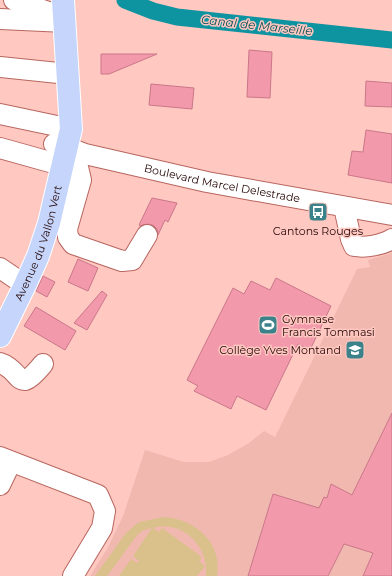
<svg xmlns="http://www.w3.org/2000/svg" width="392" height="576" viewBox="0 0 392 576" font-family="Montserrat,sans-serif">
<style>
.built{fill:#f1b8b0}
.green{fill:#dac18b}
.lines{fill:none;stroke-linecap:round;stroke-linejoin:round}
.canal{stroke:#0e93a1;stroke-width:17}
.building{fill:#f29aac;stroke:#ca7789}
.minor-casing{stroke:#b8665f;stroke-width:22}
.major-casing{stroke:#fff;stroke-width:24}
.minor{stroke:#fff;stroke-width:20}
.major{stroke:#c5d5fb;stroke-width:22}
.labels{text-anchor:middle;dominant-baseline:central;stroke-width:3;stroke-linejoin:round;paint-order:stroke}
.street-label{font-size:11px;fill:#250605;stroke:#ffc8c1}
.poi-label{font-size:11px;fill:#250605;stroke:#ffc8c1}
.water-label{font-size:12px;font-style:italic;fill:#094e55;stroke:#ffc8c1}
</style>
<rect width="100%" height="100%" fill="#ffc8c1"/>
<!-- built -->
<path class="built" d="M392 253V576H90L107 549 123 516 145 450 184 462H209L228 455 249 443 264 431 275 437 357 269 370 267 368 260Z"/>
<!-- green -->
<path class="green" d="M164 517C195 519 223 543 217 576H206C209 546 183 520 153 528L159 532 162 528 202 557 199 561 205 566 197 576H119L131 559 137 563 139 561 133 556 152 528 144 530 138 534 107 576H95L126 533 139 522Z"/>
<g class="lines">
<!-- canal -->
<path class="canal" d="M125 0 153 11 177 17 392 40"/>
</g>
<!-- building -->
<path class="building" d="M249 50 272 52 270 98 247 97Z
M101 54H157L109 74H101Z
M366 81 392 83V107L365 106Z
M151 84 194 88 192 109 149 105Z
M366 130 392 134V183L348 175 352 151 363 152Z
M152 198 177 203 168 222 165 220 158 235 157 229 153 225 147 224 140 226 139 225Z
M78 259 98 268 88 291 68 282Z
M43 276 55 282 47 297 36 291Z
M276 278 331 306 310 350 298 344 266 410 237 396 231 409 194 391 198 386 187 380 233 288 244 294 251 281 270 290Z
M102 291 107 295 87 330 74 323Z
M36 307 76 331 65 350 24 326Z
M392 413V576H363L373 553 344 544 328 576H248L273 494 319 508 324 497 327 498 331 484 352 495Z"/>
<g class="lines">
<defs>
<g id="minor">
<path d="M14 0 51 13"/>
<path d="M0 19 65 22"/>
<path d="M0 67 68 74"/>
<path d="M0 114 71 129"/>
<path id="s1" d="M54 144 67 147 85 154 207 182 392 215"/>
<path d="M0 148 50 162"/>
<path d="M74 150 81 180 67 229 68 237 73 244 122 261 132 260 147 235"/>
<path d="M344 207 351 239 354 246C366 248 382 245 392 239"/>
<path d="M0 268 25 285"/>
<path d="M0 363C23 370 16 397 43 364"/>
<path d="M0 457 98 495 105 511 102 528 73 576"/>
<path d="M0 485 11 462"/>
</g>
<g id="major">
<path id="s2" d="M0 336 25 285 38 256 49 223 71 129 63 0"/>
</g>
</defs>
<!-- minor casing -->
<use href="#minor" class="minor-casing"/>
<!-- major casing -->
<use href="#major" class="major-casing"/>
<!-- minor -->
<use href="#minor" class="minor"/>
<!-- major -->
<use href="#major" class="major"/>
</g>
<!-- icons -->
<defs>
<symbol id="bus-square" viewBox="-11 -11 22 22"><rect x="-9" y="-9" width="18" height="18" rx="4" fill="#3b828b" stroke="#ffc8c1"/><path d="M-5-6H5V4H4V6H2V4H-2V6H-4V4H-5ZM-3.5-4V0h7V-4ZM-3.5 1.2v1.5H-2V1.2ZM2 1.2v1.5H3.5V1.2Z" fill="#fff"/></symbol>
<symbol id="stadium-square" viewBox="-11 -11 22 22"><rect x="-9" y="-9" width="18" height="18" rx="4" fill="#3b828b" stroke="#ffc8c1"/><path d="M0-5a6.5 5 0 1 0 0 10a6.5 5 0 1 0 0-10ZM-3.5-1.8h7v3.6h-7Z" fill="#fff"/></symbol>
<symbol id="school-square" viewBox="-11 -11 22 22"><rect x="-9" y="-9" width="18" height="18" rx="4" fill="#3b828b" stroke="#ffc8c1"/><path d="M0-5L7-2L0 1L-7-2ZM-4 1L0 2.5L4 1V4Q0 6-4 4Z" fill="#fff"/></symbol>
</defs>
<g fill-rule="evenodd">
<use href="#bus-square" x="307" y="201" width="22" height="22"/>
<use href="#stadium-square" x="257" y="314" width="22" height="22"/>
<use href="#school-square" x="344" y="339" width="22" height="22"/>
</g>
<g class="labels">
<!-- street labels -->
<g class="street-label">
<text stroke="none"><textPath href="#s1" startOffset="173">Boulevard Marcel Delestrade</textPath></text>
<text stroke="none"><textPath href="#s2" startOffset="101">Avenue du Vallon Vert</textPath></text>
</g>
<!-- poi labels -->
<g class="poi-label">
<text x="318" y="231">Cantons Rouges</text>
<text x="282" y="319" text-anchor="start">Gymnase<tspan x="282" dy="13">Francis Tommasi</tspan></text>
<text x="341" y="350" text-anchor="end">Collège Yves Montand</text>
</g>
<!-- water labels -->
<g class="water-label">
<text transform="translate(257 25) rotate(6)">Canal de Marseille</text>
</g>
</g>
</svg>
